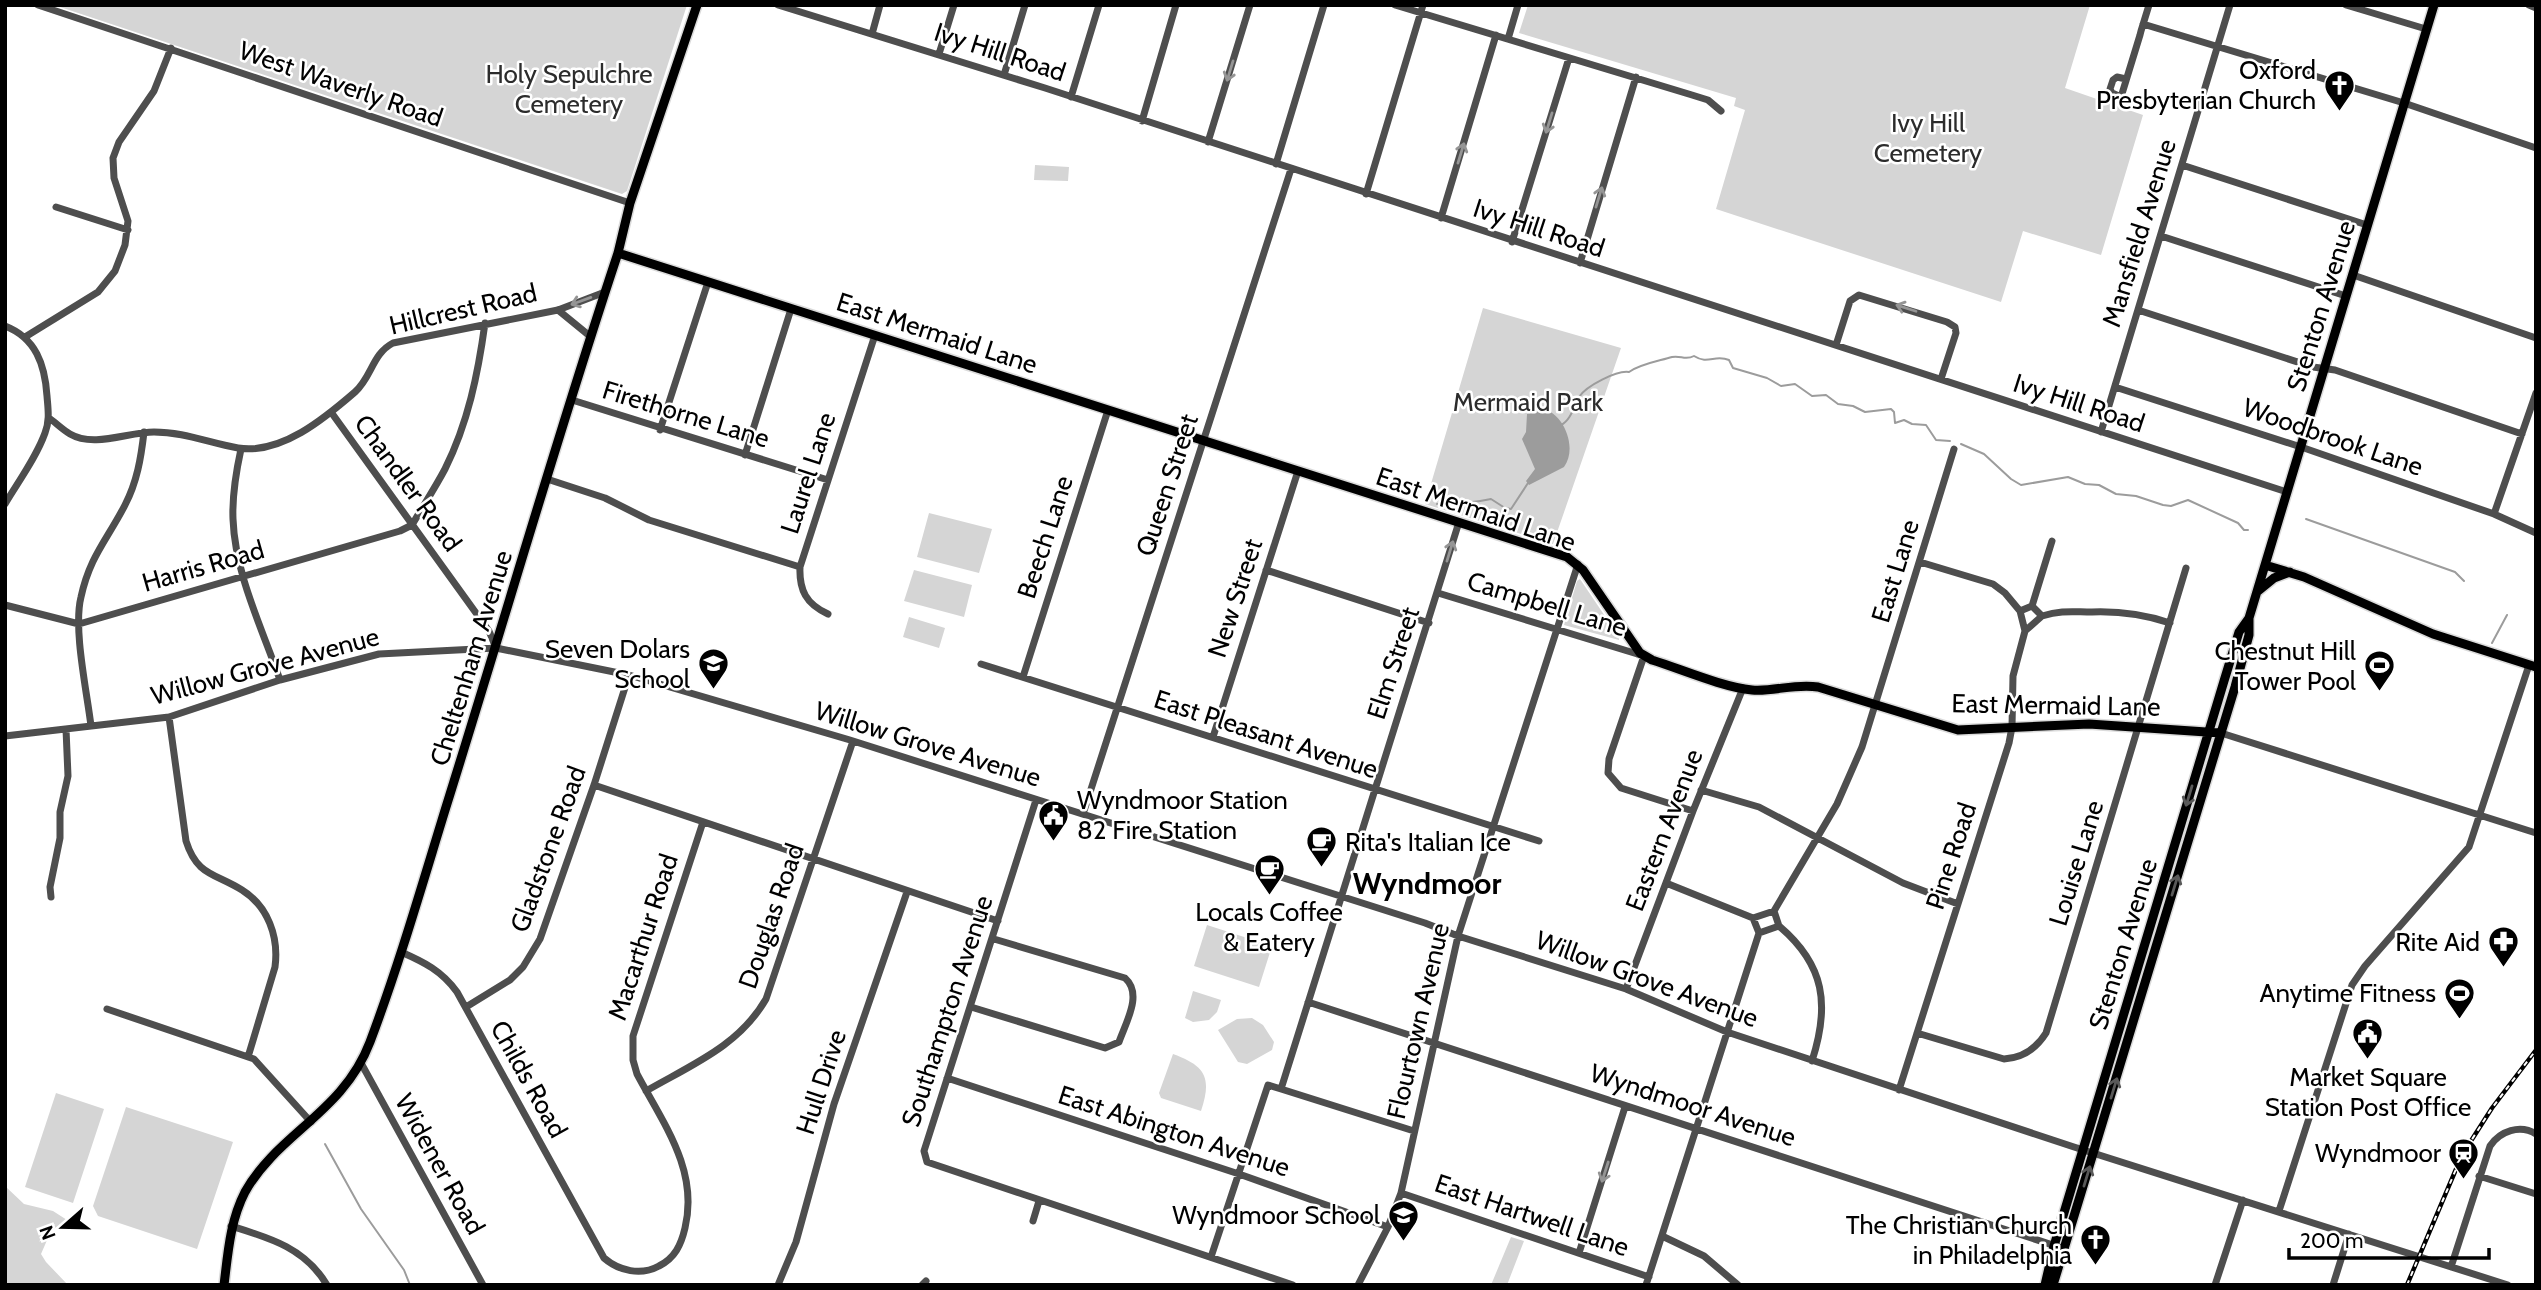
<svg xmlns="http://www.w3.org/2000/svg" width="2541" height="1290" viewBox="0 0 2541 1290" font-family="Cabin,sans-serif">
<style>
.green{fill:#d5d5d5}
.water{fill:#9c9c9c}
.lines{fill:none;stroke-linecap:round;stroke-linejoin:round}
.stream{stroke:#9c9c9c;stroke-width:2}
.major-casing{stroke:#dbdbdb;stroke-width:12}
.minor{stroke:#4e4e4e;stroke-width:7}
.major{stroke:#000;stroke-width:9}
.rail-casing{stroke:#000;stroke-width:4.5}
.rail{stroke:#fff;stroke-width:2;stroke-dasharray:5;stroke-linecap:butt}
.oneway{stroke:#959595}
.oneway2{stroke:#595959}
.labels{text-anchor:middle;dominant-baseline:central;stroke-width:5;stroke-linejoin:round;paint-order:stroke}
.street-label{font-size:26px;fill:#000;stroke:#fff}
.poi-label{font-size:26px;fill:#000;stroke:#fff;text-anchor:end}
.park-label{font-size:26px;fill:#2c2c2c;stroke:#fff}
.quarter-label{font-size:30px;font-weight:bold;fill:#000;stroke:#fff}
</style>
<rect width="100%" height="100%" fill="#fff"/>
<!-- green -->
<path class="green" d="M54 5H687L627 191 622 194Z
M1528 5H2090L2065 88 2143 115 2101 255 2023 231 2001 302 1716 209 1745 110 1734 106 1736 98 1519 33Z
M1035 165 1069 167 1068 181 1034 180Z
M1483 308 1621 348 1553 544 1425 504Z
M929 513 992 529 979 573 917 557Z
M914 570 972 585 964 617 904 601Z
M1580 579 1619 637V640L1564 625 1577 581Z
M909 617 945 628 939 648 903 637Z
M1207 925 1272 946 1259 987 1194 966Z
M1193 991 1221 1000 1217 1012 1209 1020 1193 1022 1185 1018Z
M1252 1018 1263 1025 1274 1042 1272 1050 1247 1064 1238 1062 1218 1030 1237 1019Z
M1173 1054C1206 1066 1212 1078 1201 1111L1161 1098 1159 1093Z
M56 1093 104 1109 73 1203 25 1187Z
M126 1107 233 1142 197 1249 98 1216 93 1206Z
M5 1186 24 1204 53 1211 67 1220V1225L51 1231 41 1254 46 1262 68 1285H5Z
M1511 1237 1524 1241 1507 1285H1491Z"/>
<!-- water -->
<path class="water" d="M1536 408C1562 407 1579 447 1564 467L1529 485 1526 481 1535 469 1522 439 1526 432 1527 414Z"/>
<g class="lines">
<!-- stream -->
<path class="stream" d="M1561 425C1571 420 1574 406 1579 397 1586 386 1617 370 1629 372 1640 364 1659 361 1672 357 1681 355 1685 361 1694 356 1708 365 1715 354 1729 360L1733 368 1767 378 1781 386 1795 384 1812 396 1826 395 1838 404 1853 406 1865 412 1891 409 1894 412 1895 423 1904 420 1912 424 1926 425 1936 440 1950 441
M1961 444 1984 454 2011 479 2021 485 2068 477 2085 484 2099 485 2116 494 2136 496 2163 505 2171 506 2188 500 2238 523 2244 530H2248
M1437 504C1456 504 1473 503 1491 499L1505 508 1511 509 1528 483
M2306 519 2455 572 2464 581
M2492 643 2507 615
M325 1144 361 1209 404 1270 410 1285"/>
<defs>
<path id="major" d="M618 253 1567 557 1583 570 1640 653 1652 660C1681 669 1722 687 1752 690 1774 692 1795 683 1818 687L1958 730 2089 724 2221 733
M2265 565 2304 577 2433 634 2536 667
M2258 591 2274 578 2290 572
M224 1285C228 1253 230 1221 245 1192 278 1133 343 1113 370 1042 399 965 422 885 446 807 504 622 557 436 618 253L630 203 697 5
M2045 1285 2054 1246 2224 681 2239 632 2249 618
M2053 1285 2235 687 2249 635V618L2434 5"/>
</defs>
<!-- major casing -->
<use href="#major" class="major-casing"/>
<!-- minor -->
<path class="minor" d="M38 5 630 203
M778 5 1045 88 2287 492
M1395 5 1692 95 1708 100 1721 111
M2346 5 2426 29
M2529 5 2536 8
M2143 24 2404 103 2536 148
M872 34 880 5
M1508 39 1518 5
M939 54 954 5
M1004 75 1025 5
M2126 79 2117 77 2113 80 2110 89 2112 93 2121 97 2140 35 2141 31 2149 5
M1071 97 1099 5
M1142 121 1176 5
M1208 142 1250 5
M1276 164 1324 5
M2182 165 2367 225
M1366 194 1423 5
M56 207 128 230
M1441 218 1496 35
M2161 236 2346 296
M1512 242 1569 58
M1580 263 1636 77
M2353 275 2536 338
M558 310 591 337
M2138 310 2313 367 2335 370 2522 434
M5 326C36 338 45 365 47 396 48 409 50 420 45 433 36 458 18 482 5 504
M25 337 98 292 115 271 125 245 128 221 114 178 113 158 119 142 154 91 171 48
M1836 345 1850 301 1859 295 1947 322 1955 327 1956 333 1941 379
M2115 387 2301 447 2494 514 2536 533
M572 400 828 480
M331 412 489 631 496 648
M49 418C56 423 63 430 70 434 94 448 128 432 154 432 184 432 209 443 238 448 281 455 325 418 355 392 372 377 372 354 393 343L558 310 605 292
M660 430 708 282
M2101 432 2230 5
M241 449C236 472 232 495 233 519 235 574 262 628 280 680
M745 455 791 309
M547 479 605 498 649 520 800 567
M2494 514 2536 393
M412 525C423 506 435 488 445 469 468 423 478 374 485 323
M1920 562 1993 584 2005 593 2020 611
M1266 570 1429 623
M1438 593 1644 656 1609 759 1608 773 1621 788 1693 811
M5 605 79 624 400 531 412 525
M2032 606 2052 541
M828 614C806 604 799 590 800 567L875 335
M2042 616C2062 610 2072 612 2092 612 2120 611 2143 614 2170 623
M981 664 1539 841
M1023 677 1108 410
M169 717 186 841C197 876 215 873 242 890 268 906 279 937 275 967L248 1057
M91 726C87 692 73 629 81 597 90 556 107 540 125 505 137 482 141 458 144 432
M2221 733 2536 833
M5 736 169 717 280 680 379 654 496 648 629 675 850 740 1425 923 1458 936 1626 989 1727 1032 2074 1147 2508 1285
M1213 737 1298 471
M594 785 998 921
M1701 790 1759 807 1903 883 1958 904
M1036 800 924 1151 927 1162 1293 1285
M1083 814 1291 169
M1666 883 1753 918
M51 897 50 887 60 838V812L68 776 66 729
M1774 911 1837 804 1862 747 1954 449
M1774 911 1779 926 1759 933 1753 918Z
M1779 926C1825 965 1830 1005 1812 1061
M401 952C424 962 442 971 457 992L604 1258C619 1271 641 1276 659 1266 675 1258 681 1245 685 1228 699 1170 663 1123 637 1074L633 1060V1036L703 822
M1626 989 1693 811 1743 688
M1308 1002 2065 1249
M466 1007 510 980 523 967 540 939 594 785 629 675
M971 1007 1105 1048 1119 1042C1126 1022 1143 994 1125 978L994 939
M107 1009 254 1059 311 1122
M1917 1033 2004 1059C2023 1058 2036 1049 2046 1033L2186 568
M361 1063 483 1285
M947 1078 1239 1174 1388 1227
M1281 1089 1414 1131
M1899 1090 2009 743 2012 727 2013 676 2025 631 2020 611 2032 606 2042 616 2025 631
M646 1091C691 1065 739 1046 766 999L853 741
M2479 1176 2536 1194
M1401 1193 1649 1277
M2279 1211 2352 985 2365 966 2469 847 2529 665
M1033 1221 1039 1201
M231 1226C270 1238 305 1248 327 1285
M1662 1236 1704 1256 1738 1285
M1579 1253 1625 1107
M1211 1257 1268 1085 1281 1089 1459 522
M2451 1267 2490 1146C2500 1131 2520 1124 2536 1134
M778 1285 796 1242 834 1104 907 892
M922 1285 926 1281
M1358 1285 1388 1227 1401 1193 1458 936 1578 564
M1646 1285 1759 933
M2215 1285 2243 1200
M2333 1285 2349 1234"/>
<!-- major -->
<use href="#major" class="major"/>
<defs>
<path id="rail" d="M2407 1285 2462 1155 2492 1108 2536 1050"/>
</defs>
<!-- rail casing -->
<use href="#rail" class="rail-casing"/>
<!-- rail -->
<use href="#rail" class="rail"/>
</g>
<!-- one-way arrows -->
<defs><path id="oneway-shaft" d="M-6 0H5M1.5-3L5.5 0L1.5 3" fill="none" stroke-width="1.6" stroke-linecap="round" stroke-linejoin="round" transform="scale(1.75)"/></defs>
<g class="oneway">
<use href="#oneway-shaft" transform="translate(1230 71) rotate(107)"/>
<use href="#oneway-shaft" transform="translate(1549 123) rotate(107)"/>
<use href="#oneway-shaft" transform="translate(1461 153) rotate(-73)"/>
<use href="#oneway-shaft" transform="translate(1599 197) rotate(-73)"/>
<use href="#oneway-shaft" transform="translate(581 301) rotate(160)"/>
<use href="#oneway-shaft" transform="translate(1906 308) rotate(-162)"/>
<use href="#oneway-shaft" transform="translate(1450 551) rotate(-73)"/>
<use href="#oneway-shaft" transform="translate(1605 1172) rotate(108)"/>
</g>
<g class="oneway2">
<use href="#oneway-shaft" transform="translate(2189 796) rotate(107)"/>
<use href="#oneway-shaft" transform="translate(2175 885) rotate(-73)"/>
<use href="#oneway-shaft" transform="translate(2114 1088) rotate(-73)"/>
<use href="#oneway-shaft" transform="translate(2087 1176) rotate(-73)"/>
</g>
<!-- icons -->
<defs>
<symbol id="church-pin" viewBox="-11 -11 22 30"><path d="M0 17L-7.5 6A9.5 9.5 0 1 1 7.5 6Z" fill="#000" stroke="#fff"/><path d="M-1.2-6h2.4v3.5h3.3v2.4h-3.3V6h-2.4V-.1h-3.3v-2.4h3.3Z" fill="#fff"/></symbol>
<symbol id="school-pin" viewBox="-11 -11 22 30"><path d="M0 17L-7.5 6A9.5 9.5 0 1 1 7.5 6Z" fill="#000" stroke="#fff"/><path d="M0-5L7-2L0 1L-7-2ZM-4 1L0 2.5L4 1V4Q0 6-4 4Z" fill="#fff"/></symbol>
<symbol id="stadium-pin" viewBox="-11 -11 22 30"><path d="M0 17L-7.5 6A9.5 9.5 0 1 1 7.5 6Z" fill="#000" stroke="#fff"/><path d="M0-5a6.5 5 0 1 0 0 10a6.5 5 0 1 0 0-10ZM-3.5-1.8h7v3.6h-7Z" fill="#fff"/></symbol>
<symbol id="civic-pin" viewBox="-11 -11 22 30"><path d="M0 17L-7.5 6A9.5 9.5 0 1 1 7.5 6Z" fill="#000" stroke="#fff"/><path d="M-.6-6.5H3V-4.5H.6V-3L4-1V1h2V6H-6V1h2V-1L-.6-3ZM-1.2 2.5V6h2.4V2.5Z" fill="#fff"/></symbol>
<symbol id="cafe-pin" viewBox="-11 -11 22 30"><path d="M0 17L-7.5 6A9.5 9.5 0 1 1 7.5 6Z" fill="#000" stroke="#fff"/><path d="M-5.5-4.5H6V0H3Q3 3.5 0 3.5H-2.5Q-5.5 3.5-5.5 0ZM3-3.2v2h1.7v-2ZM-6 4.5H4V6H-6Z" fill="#fff"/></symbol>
<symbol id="pharmacy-pin" viewBox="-11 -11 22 30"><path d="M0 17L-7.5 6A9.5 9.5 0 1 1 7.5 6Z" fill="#000" stroke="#fff"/><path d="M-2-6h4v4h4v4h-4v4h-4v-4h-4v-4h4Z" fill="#fff"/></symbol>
<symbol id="station-pin" viewBox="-11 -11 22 30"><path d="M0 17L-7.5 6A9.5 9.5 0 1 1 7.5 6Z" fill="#000" stroke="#fff"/><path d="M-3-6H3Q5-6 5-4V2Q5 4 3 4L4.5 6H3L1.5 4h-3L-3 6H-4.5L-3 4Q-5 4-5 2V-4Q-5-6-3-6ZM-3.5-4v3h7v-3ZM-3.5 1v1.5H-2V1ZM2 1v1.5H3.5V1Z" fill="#fff"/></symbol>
</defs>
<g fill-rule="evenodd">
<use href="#church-pin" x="2322" y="68" width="35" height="47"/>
<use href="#school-pin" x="696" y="646" width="35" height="47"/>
<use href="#stadium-pin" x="2362" y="648" width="35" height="47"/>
<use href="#civic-pin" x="1036" y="798" width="35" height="47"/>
<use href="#cafe-pin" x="1304" y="824" width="35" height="47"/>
<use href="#cafe-pin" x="1252" y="852" width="35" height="47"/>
<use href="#pharmacy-pin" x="2486" y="924" width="35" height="47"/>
<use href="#stadium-pin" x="2442" y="976" width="35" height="47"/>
<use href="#civic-pin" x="2350" y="1016" width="35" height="47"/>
<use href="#station-pin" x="2446" y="1136" width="35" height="47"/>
<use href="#school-pin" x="1386" y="1198" width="35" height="47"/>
<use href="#church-pin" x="2078" y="1222" width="35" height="47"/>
</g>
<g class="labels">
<!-- street labels -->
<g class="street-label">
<text transform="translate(1000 52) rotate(18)">Ivy Hill Road</text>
<text transform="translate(341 84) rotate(19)">West Waverly Road</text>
<text transform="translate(1539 228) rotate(18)">Ivy Hill Road</text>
<text transform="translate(2139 233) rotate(-73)">Mansfield Avenue</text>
<text transform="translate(2321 306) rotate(-73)">Stenton Avenue</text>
<text transform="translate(463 309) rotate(-13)">Hillcrest Road</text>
<text transform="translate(937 333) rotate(18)">East Mermaid Lane</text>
<text transform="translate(2079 403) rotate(18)">Ivy Hill Road</text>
<text transform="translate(686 414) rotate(17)">Firethorne Lane</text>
<text transform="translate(2333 437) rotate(19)">Woodbrook Lane</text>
<text transform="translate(808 473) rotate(-72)">Laurel Lane</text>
<text transform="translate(408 483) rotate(54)">Chandler Road</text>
<text transform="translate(1167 485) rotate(-72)">Queen Street</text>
<text transform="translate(1476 509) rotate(19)">East Mermaid Lane</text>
<text transform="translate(1045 537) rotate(-72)">Beech Lane</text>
<text transform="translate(203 566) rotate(-16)">Harris Road</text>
<text transform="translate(1895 571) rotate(-73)">East Lane</text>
<text transform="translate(1235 598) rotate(-72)">New Street</text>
<text transform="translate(1547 604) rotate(17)">Campbell Lane</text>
<text transform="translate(471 658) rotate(-73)">Cheltenham Avenue</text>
<text transform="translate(1393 663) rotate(-72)">Elm Street</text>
<text transform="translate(265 666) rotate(-15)">Willow Grove Avenue</text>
<text transform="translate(2056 705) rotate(1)">East Mermaid Lane</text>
<text transform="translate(1266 734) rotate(18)">East Pleasant Avenue</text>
<text transform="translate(928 744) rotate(17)">Willow Grove Avenue</text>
<text transform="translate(1664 830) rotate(-69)">Eastern Avenue</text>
<text transform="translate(548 849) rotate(-70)">Gladstone Road</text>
<text transform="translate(1951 856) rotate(-72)">Pine Road</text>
<text transform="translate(2076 863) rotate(-73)">Louise Lane</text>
<text transform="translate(771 916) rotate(-71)">Douglas Road</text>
<text transform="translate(643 937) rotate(-72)">Macarthur Road</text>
<text transform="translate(2123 944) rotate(-73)">Stenton Avenue</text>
<text transform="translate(1647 979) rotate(20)">Willow Grove Avenue</text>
<text transform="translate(947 1011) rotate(-72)">Southampton Avenue</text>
<text transform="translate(1418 1021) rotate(-77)">Flourtown Avenue</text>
<text transform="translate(529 1079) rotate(61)">Childs Road</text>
<text transform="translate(821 1082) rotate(-72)">Hull Drive</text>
<text transform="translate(1693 1105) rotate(18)">Wyndmoor Avenue</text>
<text transform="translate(1174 1131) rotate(18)">East Abington Avenue</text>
<text transform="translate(440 1164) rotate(61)">Widener Road</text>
<text transform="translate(1532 1215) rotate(19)">East Hartwell Lane</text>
</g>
<!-- poi labels -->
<g class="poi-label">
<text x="2316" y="70">Oxford<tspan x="2316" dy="30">Presbyterian Church</tspan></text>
<text x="690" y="649">Seven Dolars<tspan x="690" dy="30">School</tspan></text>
<text x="2356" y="651">Chestnut Hill<tspan x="2356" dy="30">Tower Pool</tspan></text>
<text x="1077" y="800" text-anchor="start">Wyndmoor Station<tspan x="1077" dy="30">82 Fire Station</tspan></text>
<text x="1345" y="842" text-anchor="start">Rita's Italian Ice</text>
<text x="1269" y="912" text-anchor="middle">Locals Coffee<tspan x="1269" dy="30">&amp; Eatery</tspan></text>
<text x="2480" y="942">Rite Aid</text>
<text x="2436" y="993">Anytime Fitness</text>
<text x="2368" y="1077" text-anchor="middle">Market Square<tspan x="2368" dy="30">Station Post Office</tspan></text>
<text x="2441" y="1153">Wyndmoor</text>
<text x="1380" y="1215">Wyndmoor School</text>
<text x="2072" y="1225">The Christian Church<tspan x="2072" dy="30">in Philadelphia</tspan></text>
</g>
<!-- park labels -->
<g class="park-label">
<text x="569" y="74">Holy Sepulchre<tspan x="569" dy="30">Cemetery</tspan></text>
<text x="1928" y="123">Ivy Hill<tspan x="1928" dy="30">Cemetery</tspan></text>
<text x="1528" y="402">Mermaid Park</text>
</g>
<!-- quarter labels -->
<g class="quarter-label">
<text x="1427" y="883">Wyndmoor</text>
</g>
</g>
<!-- border -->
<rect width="2541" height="1290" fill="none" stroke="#000000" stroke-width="14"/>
<!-- north arrow -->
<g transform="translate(63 1227) rotate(250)" stroke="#ffffff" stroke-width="5" paint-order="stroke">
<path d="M0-5L12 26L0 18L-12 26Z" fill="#000000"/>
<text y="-10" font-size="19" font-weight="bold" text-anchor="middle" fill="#000000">N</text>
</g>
<!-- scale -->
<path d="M2289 1248v10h200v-10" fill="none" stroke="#000000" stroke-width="3.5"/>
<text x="2300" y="1248" font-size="21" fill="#000000" stroke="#ffffff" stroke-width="5" paint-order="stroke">200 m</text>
</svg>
